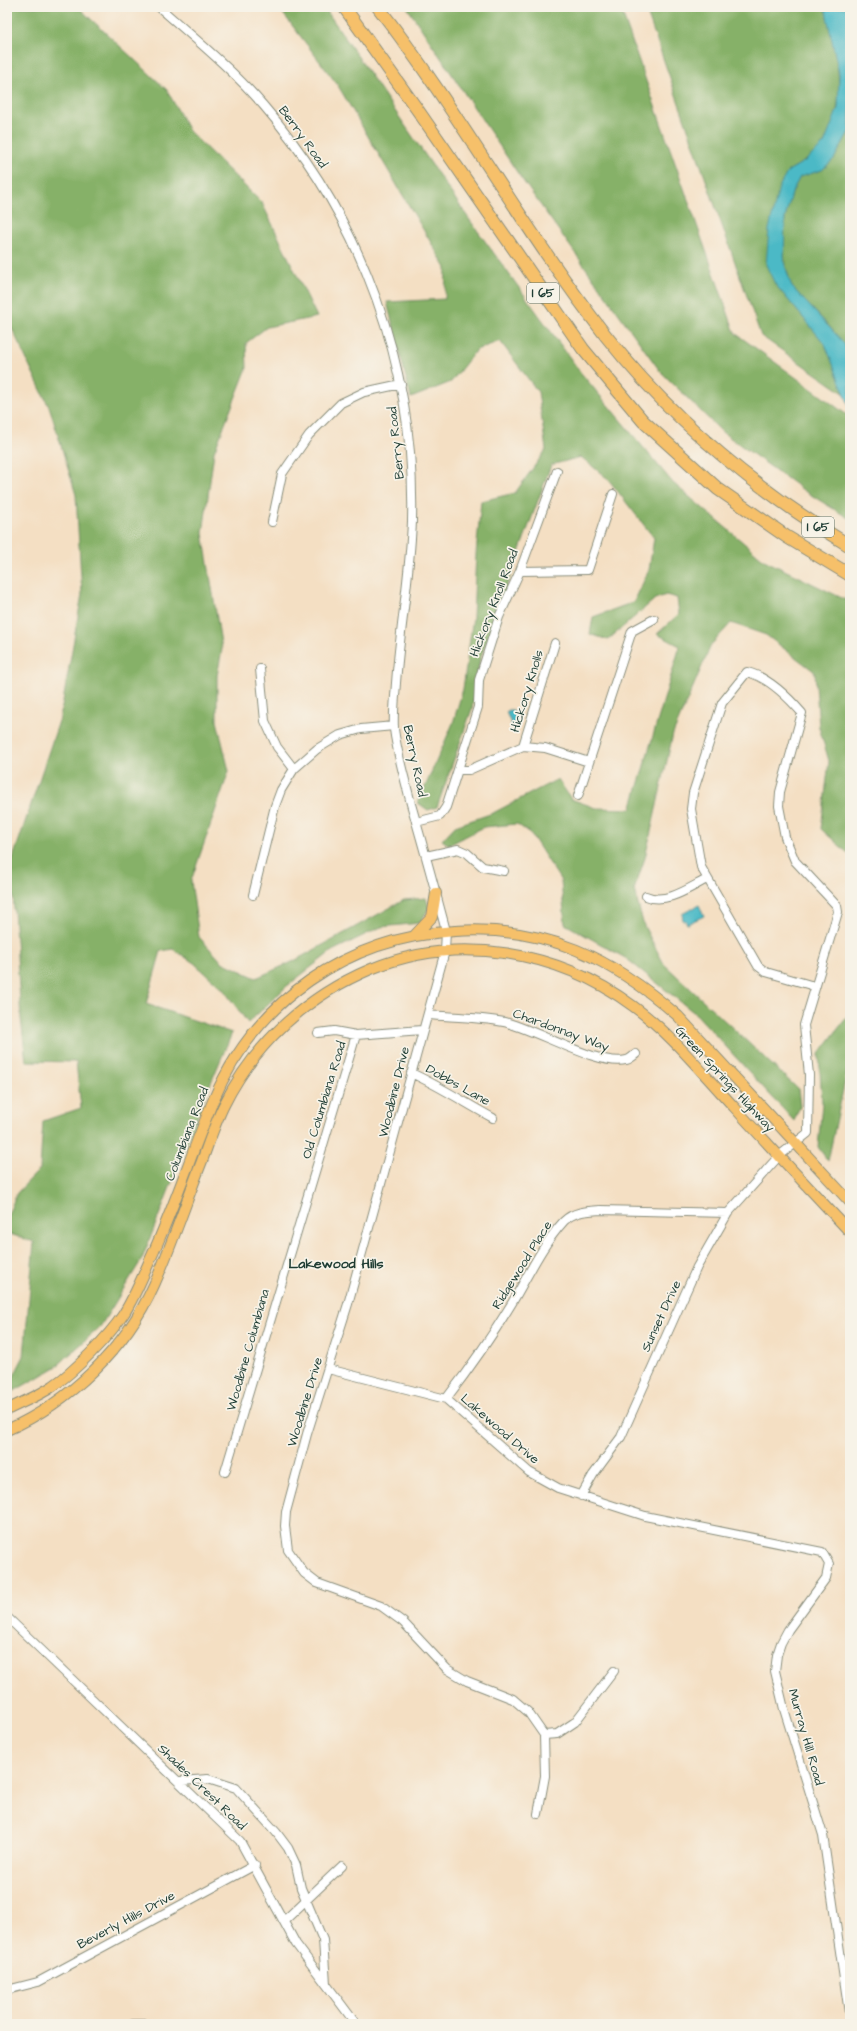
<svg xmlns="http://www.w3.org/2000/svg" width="857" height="2031" viewBox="0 0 857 2031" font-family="'Architects Daughter',sans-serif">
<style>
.forest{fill:#86b168;stroke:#52774e}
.water{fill:#4cb9c6;stroke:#367b7d}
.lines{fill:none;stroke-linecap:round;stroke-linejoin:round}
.minor-casing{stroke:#8a8e7c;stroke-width:10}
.major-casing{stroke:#8a8e7c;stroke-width:12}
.highway-casing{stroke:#8a8e7c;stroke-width:14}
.minor{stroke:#fff;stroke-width:8}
.major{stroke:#f6c06b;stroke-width:10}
.highway{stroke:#f6c06b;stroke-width:12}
.labels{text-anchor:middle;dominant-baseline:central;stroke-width:3.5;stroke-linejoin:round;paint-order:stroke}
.shield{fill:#f7f3e8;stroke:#60746a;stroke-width:1}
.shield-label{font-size:12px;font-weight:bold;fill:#1f3d34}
.street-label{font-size:13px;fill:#1f3d34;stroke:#f7f3e8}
.neighbourhood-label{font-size:14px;font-weight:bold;fill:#1f3d34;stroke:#f7f3e8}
</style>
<rect width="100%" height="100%" fill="#f7f3e8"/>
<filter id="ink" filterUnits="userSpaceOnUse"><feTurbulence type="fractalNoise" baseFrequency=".025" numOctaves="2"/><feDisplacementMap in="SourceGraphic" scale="8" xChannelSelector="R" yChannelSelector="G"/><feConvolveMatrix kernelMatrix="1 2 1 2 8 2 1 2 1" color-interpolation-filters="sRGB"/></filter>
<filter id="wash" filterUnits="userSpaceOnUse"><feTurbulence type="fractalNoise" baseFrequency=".012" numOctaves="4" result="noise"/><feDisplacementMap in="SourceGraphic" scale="16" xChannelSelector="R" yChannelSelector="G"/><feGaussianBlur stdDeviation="0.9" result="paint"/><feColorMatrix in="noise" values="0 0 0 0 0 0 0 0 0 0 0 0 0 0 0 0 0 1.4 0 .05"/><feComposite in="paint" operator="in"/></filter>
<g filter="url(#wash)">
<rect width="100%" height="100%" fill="#f4dfc3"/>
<!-- forest -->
<path class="forest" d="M7 7H78L167 90 189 131 262 203 317 317 267 327 246 343 247 368 214 452 203 533 222 649 217 676V721L229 771 191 881 199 937 222 962 256 978 292 962 404 900 426 898 429 908 420 923 381 927 332 951 287 986 248 1023 223 989 194 963 173 949 161 951 146 1004 232 1033 207 1092 142 1259 100 1327 56 1367 7 1395V1389L24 1356 34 1242 7 1233V1217L17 1193 40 1169 43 1121 81 1108 76 1062 26 1061 21 1018 11 864 60 718 82 594 76 495 50 409 7 318Z
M278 7H324L469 219 581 373 673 483 764 560 850 602V855L821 829 829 761 819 727 815 672 766 635 731 623 711 645 673 734 645 858 634 890 644 926 664 964 798 1089 800 1106 794 1121 697 1015 627 959 565 924 561 881 531 834 517 824 484 827 449 845 442 840 455 826 493 813 558 779 571 799 596 808 631 809 680 646 657 634 679 614 677 598 666 595 655 599 608 640 590 634 593 617 634 602 649 570 654 538 608 479 581 457 551 465 480 659 472 709 437 807 428 810 418 803 453 723 463 689 473 617 476 554 481 501 515 493 546 450 538 392 500 341 476 350 451 382 411 398 387 302 445 299 446 268 337 84Z
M407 7H620L735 333 850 417V519L806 492 722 432 660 371 521 178Z
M645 7H825C835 53 851 100 824 143 816 155 800 164 788 171L775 284 825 344 845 394 761 336Z
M850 130V359C838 329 813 312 793 288 790 285 789 279 788 274 778 244 784 204 800 177L822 170 834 159Z
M850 1013V1057L828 1161 818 1147 822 1103 819 1054Z"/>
<!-- water -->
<path class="water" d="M825 7H850V130L834 159 822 170 800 177 793 190 785 218 784 262 792 287 844 343 850 359V408L825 344 775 284 766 265 769 229 779 187 788 171 805 161 824 144 838 108 839 74Z
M509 710H513L519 722 512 726 506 712Z
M699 905 704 916 687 924 685 920 683 921 682 914Z"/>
</g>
<g filter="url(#ink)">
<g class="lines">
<defs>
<path id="minor" d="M159 7C194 38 232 69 263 105 363 220 416 369 412 521 410 575 400 629 396 683 395 698 393 714 394 729 397 754 405 779 411 804 423 846 435 889 446 931L445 951 348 1304 307 1434 286 1512 285 1526 288 1550 304 1573 317 1583 381 1606 403 1622 447 1669 467 1681 513 1699 528 1712 544 1735
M272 522 282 474 309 435 341 403 364 392 401 384
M520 571 588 570 613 494
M260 669 265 721 277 747 294 769
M523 746 545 748 589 762
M458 770H469L523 746 555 643
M578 796 632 631 654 619
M416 822 440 816 446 807 478 707 479 680 499 617 520 571 557 471
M426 856 458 849 467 853 483 867 504 871
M253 895 275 806 281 790 294 769 317 749 340 735 361 729 394 726
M646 896C666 905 689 888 707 879
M428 1015C453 1017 480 1017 504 1022 535 1029 599 1067 626 1060 629 1060 633 1056 636 1054
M318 1033 334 1031 356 1035 422 1030
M411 1073C440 1086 465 1103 493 1118
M328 1369 446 1399 529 1472 558 1488 645 1516 822 1552 829 1564 826 1578 788 1630 781 1643 777 1655 775 1671 784 1709 823 1835 850 2020
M446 1399C470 1368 492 1336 512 1303 528 1276 542 1245 564 1221 574 1211 588 1211 601 1210L728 1213
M225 1472 356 1035
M581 1496 593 1475 621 1437 697 1267 728 1213 779 1156 808 1133 809 1075 804 1025 838 912 837 906 795 861 785 837 779 806 780 792 802 713C789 698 768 677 747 672L722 703 693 793 691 809 701 867 758 966 766 972 814 986
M7 1617 240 1841 296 1944 356 2024
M544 1735 557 1734 575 1722 614 1671
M180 1781 208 1779 236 1788 276 1832 288 1848 296 1865 301 1888 323 1940 326 1984
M538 1814 545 1776 544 1735
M284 1921 342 1866
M7 1990 38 1982 255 1865
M133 2024H147"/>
<path id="major" d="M415 935 432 917 436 893
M7 1410C22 1402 39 1396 53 1386 74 1372 109 1336 123 1315 134 1298 142 1278 150 1260 174 1208 191 1154 213 1101 256 1000 346 938 455 931 545 925 612 958 678 1016L850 1202
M7 1430C70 1402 126 1348 154 1285 172 1245 186 1202 202 1161 209 1142 215 1123 224 1105 255 1043 307 996 371 969 458 933 559 951 633 1006 672 1034 702 1073 735 1108 773 1150 812 1191 850 1232"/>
<path id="highway" d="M344 7 419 112 583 349 643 421 718 489 787 537 850 575
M378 7C460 113 524 231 606 336 673 421 758 491 850 546"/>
</defs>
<!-- minor casing -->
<use href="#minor" class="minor-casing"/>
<!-- major casing -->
<use href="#major" class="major-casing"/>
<!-- highway casing -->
<use href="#highway" class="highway-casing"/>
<!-- minor -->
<use href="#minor" class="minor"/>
<!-- major -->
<use href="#major" class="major"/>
<!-- highway -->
<use href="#highway" class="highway"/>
</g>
</g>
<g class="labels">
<!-- shield labels -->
<g class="shield">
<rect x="527" y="283" width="32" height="20" rx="3"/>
<rect x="802" y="517" width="32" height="20" rx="3"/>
</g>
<g class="shield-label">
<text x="543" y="293">I 65</text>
<text x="818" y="527">I 65</text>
</g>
<!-- street labels -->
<g class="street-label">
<text transform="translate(303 137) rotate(54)">Berry Road</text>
<text transform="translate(396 443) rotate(-96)">Berry Road</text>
<text transform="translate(494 603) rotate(-69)">Hickory Knoll Road</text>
<text transform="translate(527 691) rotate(-73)">Hickory Knolls</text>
<text transform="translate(415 761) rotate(78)">Berry Road</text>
<text transform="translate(561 1030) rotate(20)">Chardonnay Way</text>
<text transform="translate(725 1079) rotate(47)">Green Springs Highway</text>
<text transform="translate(458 1085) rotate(29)">Dobbs Lane</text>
<text transform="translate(394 1092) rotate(-76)">Woodbine Drive</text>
<text transform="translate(324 1100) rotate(-73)">Old Columbiana Road</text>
<text transform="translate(187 1134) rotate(-69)">Columbiana Road</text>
<text transform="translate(522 1265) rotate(-58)">Ridgewood Place</text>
<text transform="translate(661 1316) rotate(-65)">Sunset Drive</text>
<text transform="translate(248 1350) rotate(-74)">Woodbine Columbiana</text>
<text transform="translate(305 1402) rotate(-73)">Woodbine Drive</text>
<text transform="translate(500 1429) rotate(41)">Lakewood Drive</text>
<text transform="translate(806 1737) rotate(74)">Murray Hill Road</text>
<text transform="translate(202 1787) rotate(44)">Shades Crest Road</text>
<text transform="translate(126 1920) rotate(-28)">Beverly Hills Drive</text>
</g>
<!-- neighbourhood labels -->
<g class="neighbourhood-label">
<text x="336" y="1264">Lakewood Hills</text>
</g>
</g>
<!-- margin -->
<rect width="857" height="2031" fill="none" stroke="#f7f3e8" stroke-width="24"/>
</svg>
